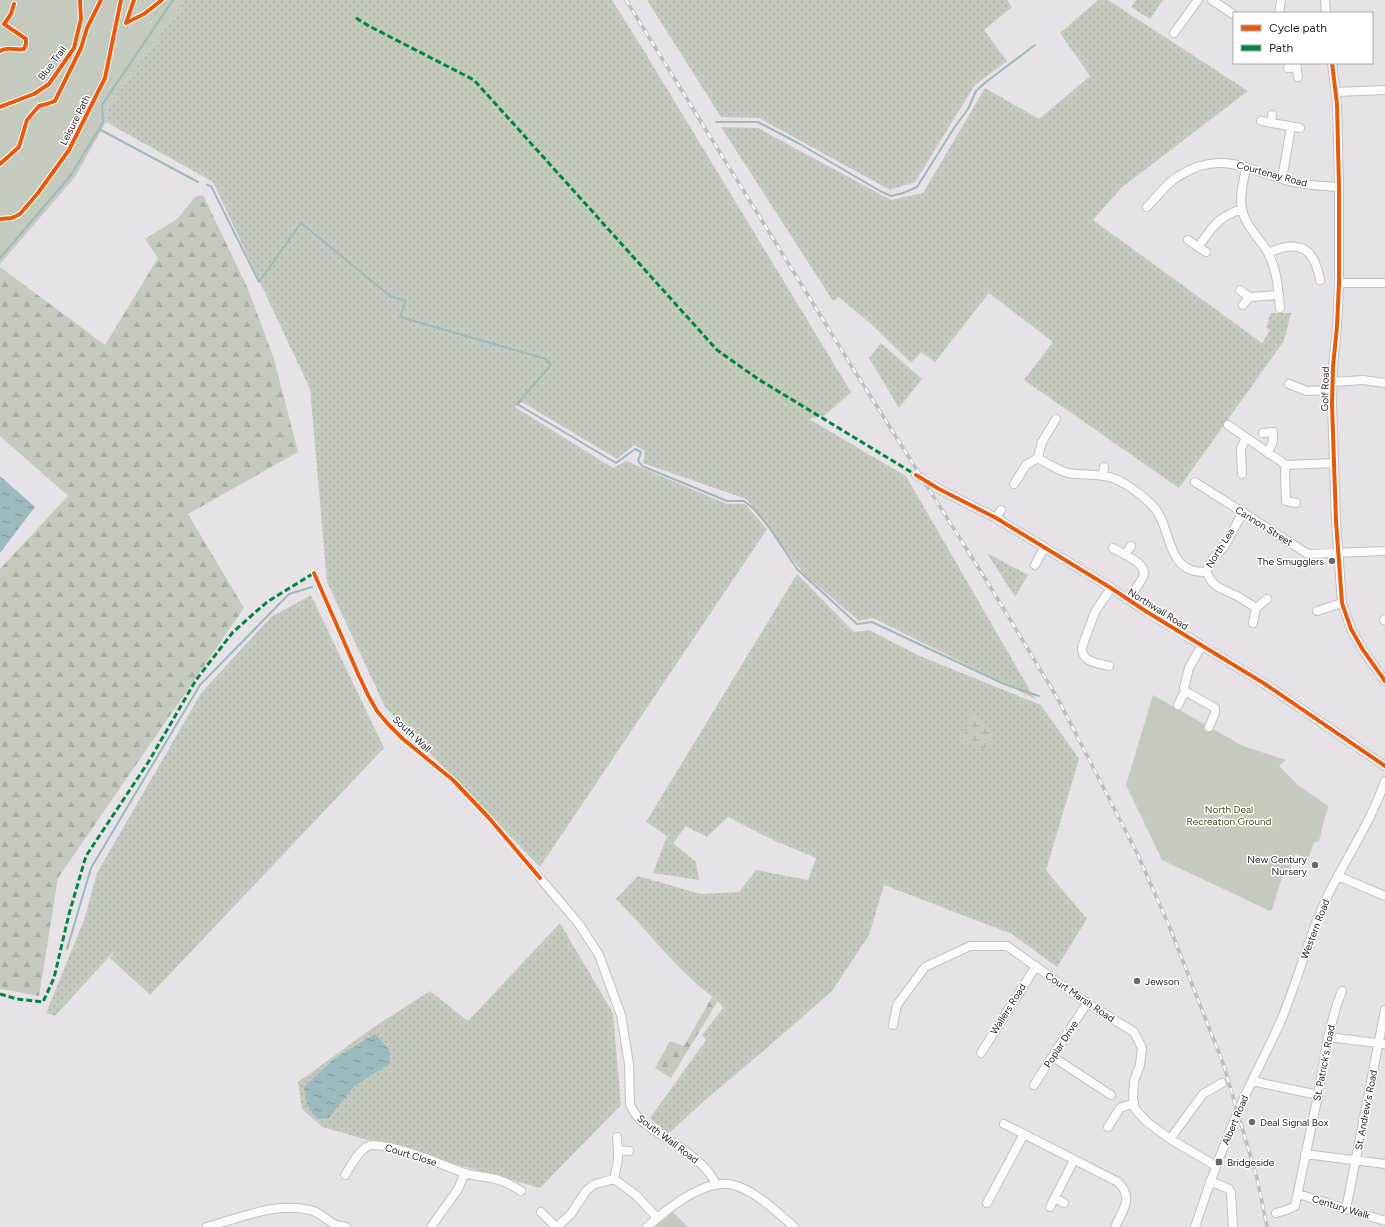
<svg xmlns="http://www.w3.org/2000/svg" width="1385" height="1227" viewBox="0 0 1385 1227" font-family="Figtree,sans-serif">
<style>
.grass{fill:url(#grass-dots)}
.forest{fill:url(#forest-firs)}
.wetland{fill:url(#wetland-marsh)}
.park{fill:#c5cabe}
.water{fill:url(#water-ripples)}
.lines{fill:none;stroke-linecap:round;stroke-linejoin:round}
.stream{stroke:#9bbabe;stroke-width:2}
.minor-casing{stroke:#c4c0c5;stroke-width:10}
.minor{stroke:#fbfbfc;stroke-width:8}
.rail-casing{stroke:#bfbebf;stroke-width:3.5}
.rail{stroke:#fff;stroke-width:2;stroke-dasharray:6;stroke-linecap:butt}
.quiet{stroke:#00873e;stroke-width:3;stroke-dasharray:6 3;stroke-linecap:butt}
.cycleway-casing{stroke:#fff;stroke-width:6}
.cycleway{stroke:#e8590c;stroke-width:4}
.poi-dot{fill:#6c686d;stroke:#fff;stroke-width:1.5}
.labels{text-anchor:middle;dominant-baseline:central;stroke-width:3;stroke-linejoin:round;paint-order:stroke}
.street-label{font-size:10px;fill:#2a272b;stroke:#fff}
.poi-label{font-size:10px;fill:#2a272b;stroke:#fff;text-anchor:start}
.park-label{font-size:10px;fill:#3b511d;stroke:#fff}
</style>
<defs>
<pattern id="grass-dots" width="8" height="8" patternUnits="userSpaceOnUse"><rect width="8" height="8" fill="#c5cabe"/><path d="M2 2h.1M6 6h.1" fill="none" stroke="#a9aea3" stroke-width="1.8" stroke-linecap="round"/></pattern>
<pattern id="forest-firs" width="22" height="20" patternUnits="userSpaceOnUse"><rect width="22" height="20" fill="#c5cabe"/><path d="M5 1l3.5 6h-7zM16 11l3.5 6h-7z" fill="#a9aea3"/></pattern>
<pattern id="wetland-marsh" width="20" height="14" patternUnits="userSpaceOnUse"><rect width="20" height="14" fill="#c5cabe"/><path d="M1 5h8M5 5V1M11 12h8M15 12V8" fill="none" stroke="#a9aea3"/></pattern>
<pattern id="water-ripples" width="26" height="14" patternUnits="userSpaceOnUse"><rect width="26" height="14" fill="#9bbabe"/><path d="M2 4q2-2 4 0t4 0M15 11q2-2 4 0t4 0" fill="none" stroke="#7f979b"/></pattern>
</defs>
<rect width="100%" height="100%" fill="#e7e2e8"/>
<!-- grass -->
<path class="grass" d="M185 0H612L644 51 851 392 824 416 809 419 906 476 1035 699 873 618 859 621 804 574 746 499 643 463 645 451 634 445 617 459 522 402 515 407 613 468 626 461 727 504H745L767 529 540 867 385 707 327 582 310 389 213 182 106 122 108 106Z
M647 0H1007L1012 7 984 30 1007 61 975 85 915 182 890 190 759 118 721 117Z
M1098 0H1108L1248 91 1121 188 1093 220 1262 343 1270 330 1266 328 1271 313H1291L1284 341 1179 488 1024 380 1053 342 989 293 935 362 921 352 911 363 873 326 839 297 833 301 721 127 758 128 891 200 923 193 985 88 1039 119 1090 76 1060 33Z
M1136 0H1163L1150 19 1131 7Z
M881 343 922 379 899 408 869 358Z
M987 553 1028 575 1015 597Z
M797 574 854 632 869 630 920 656 1041 705 1079 759 1046 870 1087 919 1057 967 1012 934 884 885 869 935 832 991 775 1041 703 1102 668 1134 650 1118 706 1040 702 1035 723 1008 718 1001C678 972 650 933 616 899L638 876 701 894 739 892 756 870 808 880 816 858 775 841 728 817 707 837 686 826 673 843 696 862 699 880 653 873 667 836 646 822Z
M311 595 384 748 150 995 110 958 116 949 55 1016 46 1013 84 920 97 873 201 693 271 617Z
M560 923 613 1013 621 1105 540 1188 322 1127 302 1109 298 1082 374 1027 430 991 468 1021Z"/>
<!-- forest -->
<path class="forest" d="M203 195 248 289 274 359 298 452 188 514 244 608 58 878 39 996 0 989V569L68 496 0 436V267L105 345 158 258 145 239 177 219 195 197Z
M712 997 718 1001 671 1078 655 1068 670 1041 684 1046Z"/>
<!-- wetland -->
<path class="wetland" d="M971 711 985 722 994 734 985 749 962 740Z"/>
<!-- park -->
<path class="park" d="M0 0H185L108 106 106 122 75 177 0 264Z
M1153 695 1243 746 1286 760 1279 766 1298 785 1328 806 1319 841 1314 842 1308 859 1296 854 1290 869 1285 868 1272 909 1270 911 1162 860 1126 785Z
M673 1212 688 1227H655Z"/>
<!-- water -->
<path class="water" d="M0 476 35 507 0 553Z
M375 1034 389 1049 390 1064 354 1086 329 1118 317 1119 307 1104 304 1087 334 1059Z"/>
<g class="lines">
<!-- stream -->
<path class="stream" d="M716 122H758L798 143 880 191 891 196 903 193 917 187 954 128 968 109 976 91 986 82 1035 45
M99 129 198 182
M207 185 211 186 259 282 301 223 390 296 406 301 400 317 546 359 551 365 517 404 616 463 635 449 641 452 638 461 642 466 727 501H744L755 510 769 527 797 569 857 624 872 622 1004 684 1039 696
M0 258 71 175 103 122 102 105 173 0
M67 949 91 868 200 685 289 594 312 587"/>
<defs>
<path id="minor" d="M1212 0 1234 15
M1325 0 1326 13
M1279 13 1281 0
M1174 33 1198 0
M1296 63 1298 77
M1332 63 1337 104 1339 187V283L1337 326 1333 367 1332 404 1336 521 1342 603 1351 629 1363 650 1385 681
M1288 68 1296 67
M1336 92 1385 90
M1261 121 1300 128
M1271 123 1272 115
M1246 167C1244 180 1239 196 1242 209 1245 225 1259 238 1267 251 1277 268 1278 288 1280 308
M1282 179 1291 127
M1147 207C1156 198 1167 183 1177 177 1217 151 1243 167 1282 179 1301 185 1320 186 1339 187
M1188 240 1206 252
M1199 246C1213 226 1218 217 1242 209
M1268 253C1299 239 1314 247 1320 280
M1339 283H1385
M1240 290 1249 297
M1243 305 1249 297 1279 295
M1332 382 1363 380 1385 383
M1289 384 1307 391 1332 390
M1228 425 1286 465 1334 463
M1263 433 1273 432V441L1268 453
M1038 458 1042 442 1056 419
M1286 465 1285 472 1286 501 1296 503
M1242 474 1241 448 1246 438
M916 475 939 489 996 518 1111 588 1147 612 1265 684 1385 766
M1103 475 1104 467
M1195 482 1308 554 1385 551
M1014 484 1026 465 1038 458C1048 464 1057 470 1068 473 1080 475 1092 474 1104 476 1120 478 1140 493 1151 504 1174 526 1163 573 1206 572
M1243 512 1224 547 1213 558 1206 572 1212 582 1218 587 1239 597 1256 608
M996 518 1001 510
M1113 548C1123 554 1149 564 1143 577 1139 585 1133 592 1128 599
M1125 555 1131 546
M1035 565 1044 548
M1317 611 1342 603
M1384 620 1385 619
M1253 623 1256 608 1267 599
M1202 645 1189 668 1184 688 1185 691 1215 708V713L1209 727
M1109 666C1097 663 1081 662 1082 647L1095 612 1111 588
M1178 705 1185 691
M1338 876 1385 896
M540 878 579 924 599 955 621 1015 629 1064 630 1104C636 1121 651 1128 665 1137 682 1149 709 1165 716 1185
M893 1025 897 1005 925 967 970 946H1007L1087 1003 1134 1032 1142 1048 1140 1065 1134 1081 1133 1098 1135 1109 1147 1122 1170 1139 1216 1166
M1328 1037 1385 1044
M981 1053 1036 966
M1053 1057 1111 1095
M1252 1081 1318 1095
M1034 1085 1087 1003
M1004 1124 1118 1182C1134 1198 1123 1210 1115 1227
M1108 1127 1120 1108 1134 1103
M617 1137 618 1150 629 1151
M1170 1139 1203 1094 1222 1083
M1305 1154 1385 1164
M345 1175C351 1166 358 1151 368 1146 385 1140 446 1166 464 1173 472 1176 482 1176 491 1178 503 1180 511 1185 521 1191
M614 1179 618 1160V1150
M1210 1181 1229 1189 1231 1193 1233 1227
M1298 1194 1385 1221
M1055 1198 1064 1203
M987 1203 1024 1134
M1050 1207 1074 1160
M1346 1209 1385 1010
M541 1212 556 1227
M1276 1213 1287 1210 1295 1206 1318 1095 1328 1037 1336 1007 1342 991
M207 1227C240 1218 274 1202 310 1210 321 1212 327 1222 337 1225 339 1226 343 1226 346 1227
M431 1227 458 1189 465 1173
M557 1227 571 1214 586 1191 593 1185 602 1182 614 1179 637 1196 657 1218
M647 1227C667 1209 708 1175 737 1186 759 1194 777 1212 794 1227
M1195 1227C1209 1184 1225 1141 1243 1100 1255 1074 1268 1049 1280 1023 1299 978 1310 930 1332 887 1350 852 1372 819 1385 781"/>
</defs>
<!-- minor casing -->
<use href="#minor" class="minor-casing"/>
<!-- minor -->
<use href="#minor" class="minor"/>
<defs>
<path id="rail" d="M626 0 854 370 988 583 1058 699 1137 853 1170 928 1204 1015 1223 1063 1257 1178 1267 1227"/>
</defs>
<!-- rail casing -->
<use href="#rail" class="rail-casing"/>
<!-- rail -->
<use href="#rail" class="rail"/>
<!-- quiet -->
<path class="quiet" d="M356 18 369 26 474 80 717 350 758 379 916 475
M0 994 17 999 43 1002 54 978 69 914 86 856 149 761 196 680 233 632 267 602 314 573"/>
<defs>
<path id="cycleway" d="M134 0 126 23 144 14 162 0
M0 51C8 46 16 51 24 49L26 44V39L4 24 11 14 14 4
M1332 63 1337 104 1339 187V283L1337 326 1333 367 1332 404 1336 521 1342 603 1351 629 1363 650 1385 681
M0 107 34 94 49 84 74 48 81 19 80 0
M0 164 19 147 27 120 39 106 47 104 55 101 81 48 87 28 101 0
M0 219 12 218 20 214 38 193 69 150 105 78 121 0
M916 475 939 489 996 518 1111 588 1147 612 1265 684 1385 766
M314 573 359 676 369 697 377 711 388 724 403 739 453 780 489 818 540 878"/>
</defs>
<!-- cycleway casing -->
<use href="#cycleway" class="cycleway-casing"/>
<!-- cycleway -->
<use href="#cycleway" class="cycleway"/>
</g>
<!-- markers -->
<g class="poi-dot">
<circle cx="1332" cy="561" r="4"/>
<circle cx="1315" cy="865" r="4"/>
<circle cx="1137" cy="981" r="4"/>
<circle cx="1252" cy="1122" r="4"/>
<rect x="1215" y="1158" width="8" height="8" rx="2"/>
</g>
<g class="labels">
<!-- street labels -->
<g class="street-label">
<text transform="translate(52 63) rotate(-53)">Blue Trail</text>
<text transform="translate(75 120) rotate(-63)">Leisure Path</text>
<text transform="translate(1272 174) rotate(15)">Courtenay Road</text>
<text transform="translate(1325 389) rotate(-89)">Golf Road</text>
<text transform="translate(1264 526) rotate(32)">Cannon Street</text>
<text transform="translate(1220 548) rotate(-58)">North Lea</text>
<text transform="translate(1158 609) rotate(32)">Northwall Road</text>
<text transform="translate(412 734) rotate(43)">South Wall</text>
<text transform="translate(1315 929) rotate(-69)">Western Road</text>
<text transform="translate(1080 997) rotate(34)">Court Marsh Road</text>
<text transform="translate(1008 1009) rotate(-58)">Wallers Road</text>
<text transform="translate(1061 1044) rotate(-57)">Poplar Drive</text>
<text transform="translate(1324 1063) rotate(-79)">St. Patrick's Road</text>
<text transform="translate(1366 1110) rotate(-79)">St. Andrew's Road</text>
<text transform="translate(1235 1120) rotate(-67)">Albert Road</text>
<text transform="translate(668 1139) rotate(37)">South Wall Road</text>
<text transform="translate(411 1155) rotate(17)">Court Close</text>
<text transform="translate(1341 1207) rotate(17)">Century Walk</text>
</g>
<!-- poi labels -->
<g class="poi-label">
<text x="1324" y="561" text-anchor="end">The Smugglers</text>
<text x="1307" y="859" text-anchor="end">New Century<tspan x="1307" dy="12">Nursery</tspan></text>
<text x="1145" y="981">Jewson</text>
<text x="1260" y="1122">Deal Signal Box</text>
<text x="1227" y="1162">Bridgeside</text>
</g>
<!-- park labels -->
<g class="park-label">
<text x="1229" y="809">North Deal<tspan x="1229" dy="12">Recreation Ground</tspan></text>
</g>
</g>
<!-- legend -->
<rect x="1233" y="12" width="140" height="52" fill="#ffffff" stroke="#aaa9aa"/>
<rect x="1241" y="25" width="20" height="6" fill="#e8590c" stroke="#aaa9aa"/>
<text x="1269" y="32" font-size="12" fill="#2a272b">Cycle path</text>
<rect x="1241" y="45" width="20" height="6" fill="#00873e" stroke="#aaa9aa"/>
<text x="1269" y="52" font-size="12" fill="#2a272b">Path</text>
</svg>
